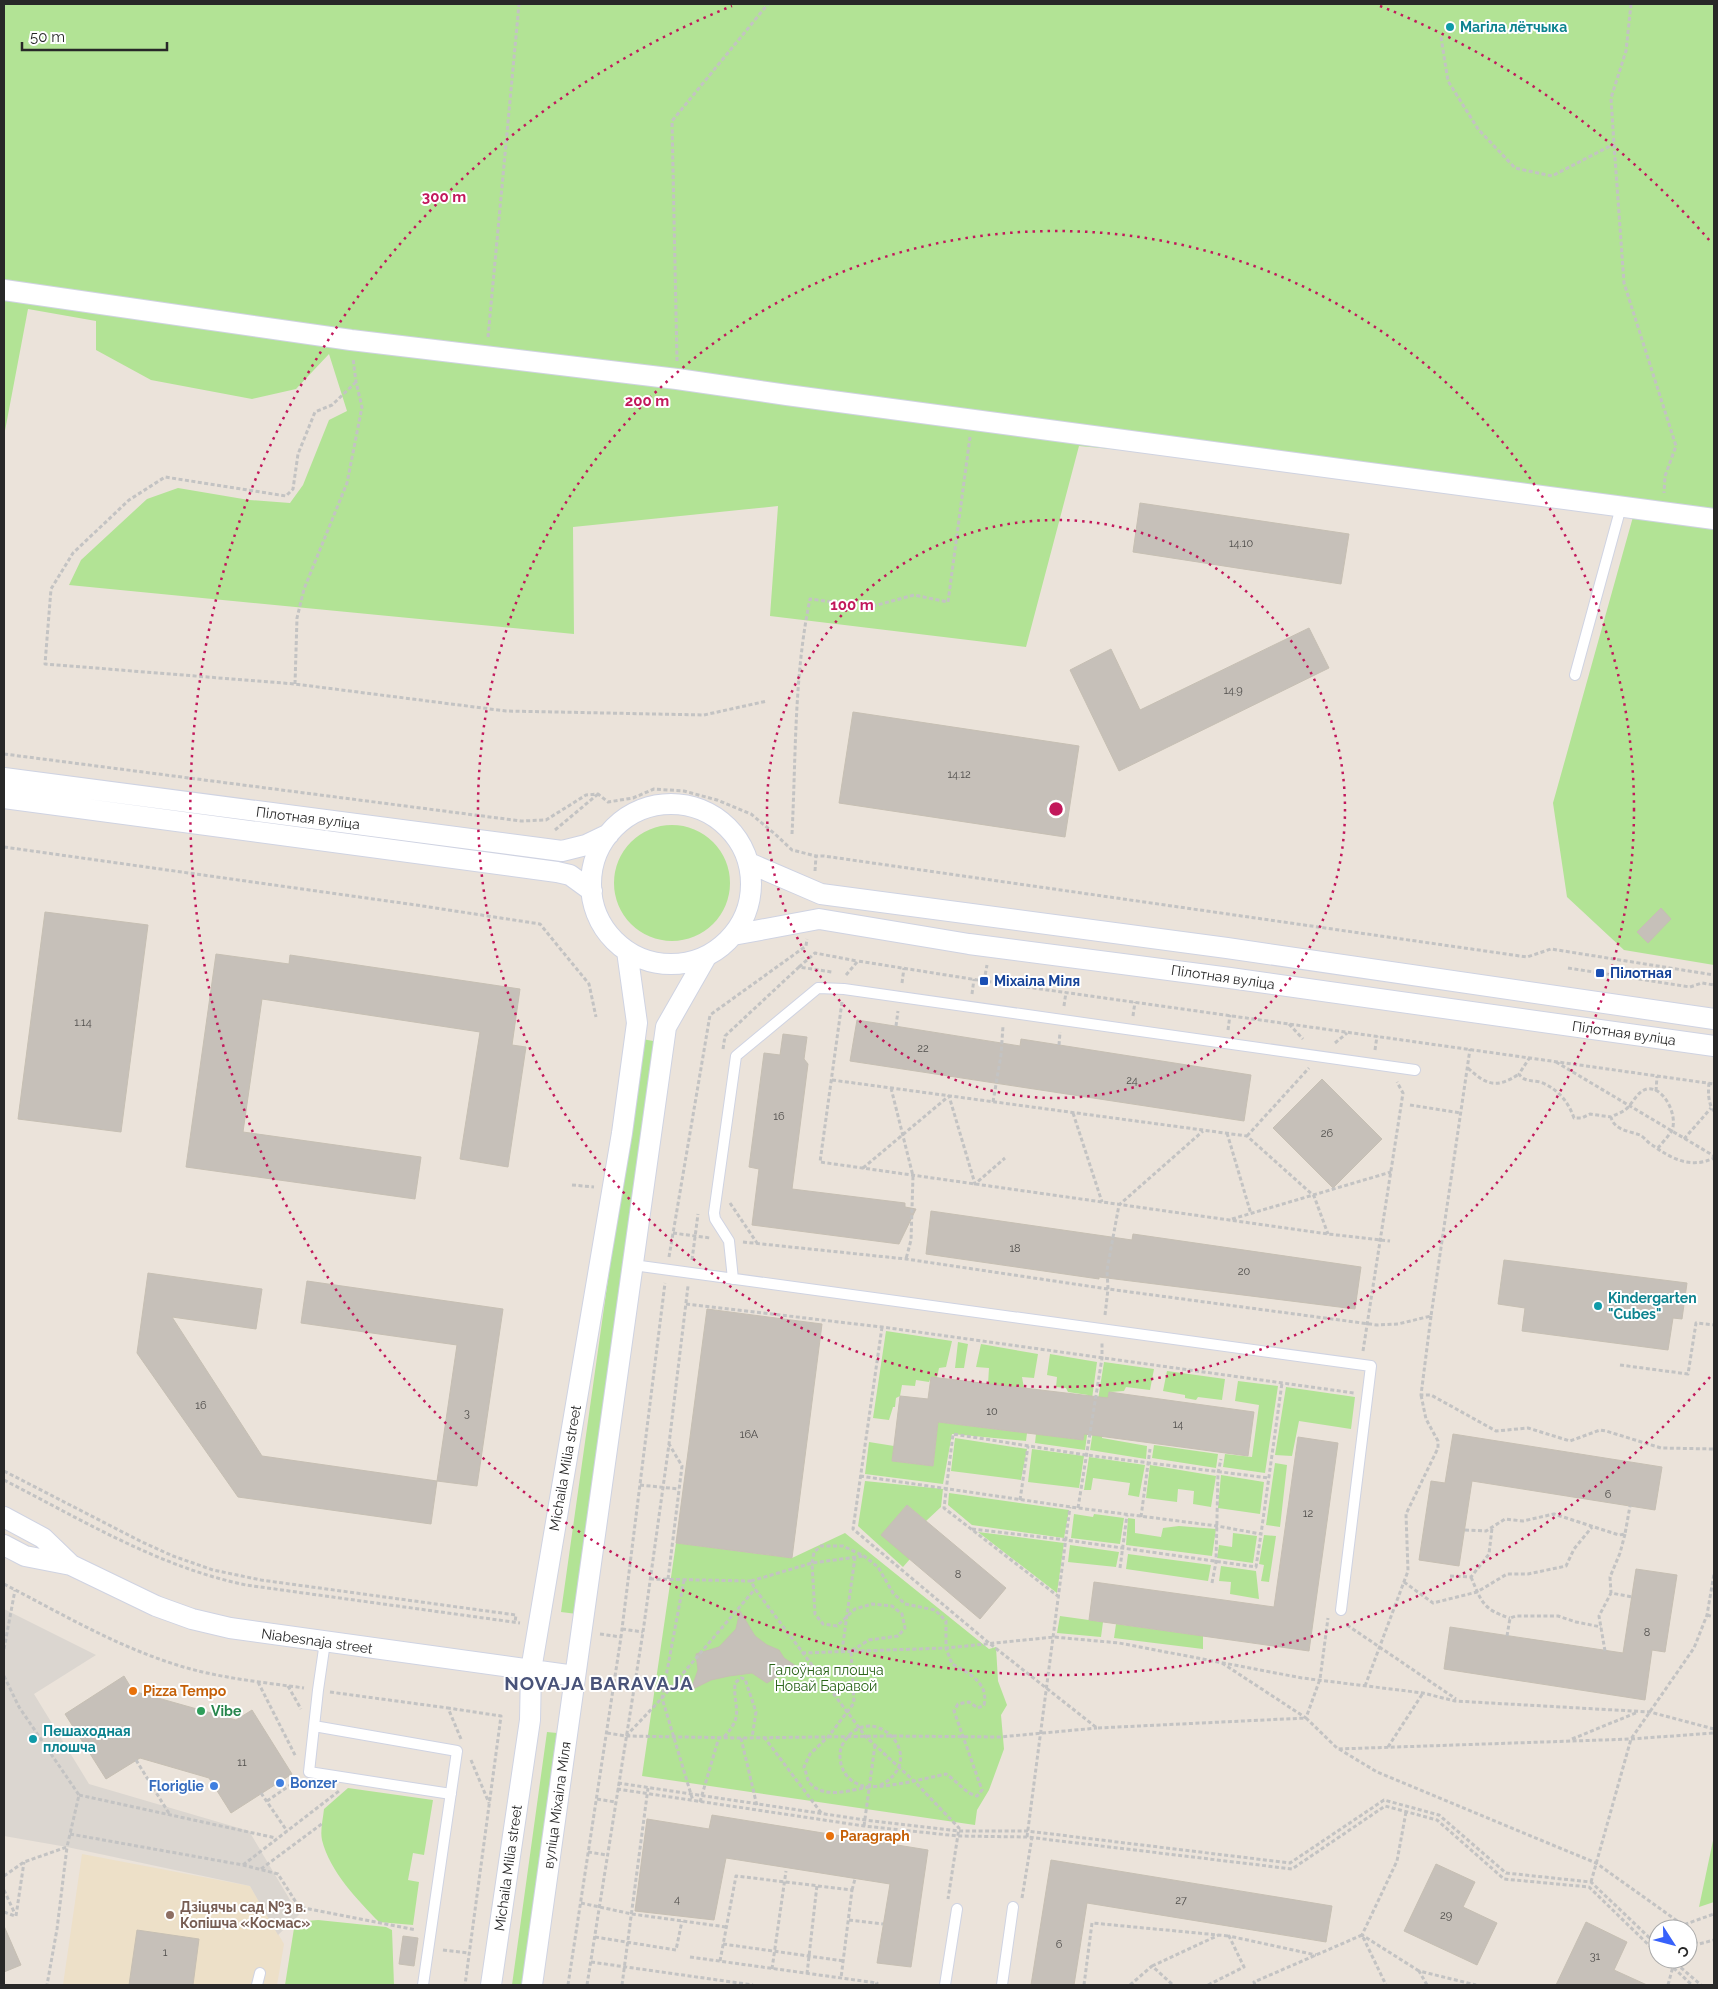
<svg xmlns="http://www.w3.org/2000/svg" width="1718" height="1989" viewBox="0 0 1718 1989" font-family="Raleway,sans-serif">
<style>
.education{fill:#ede0c8}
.green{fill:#b2e395}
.plaza{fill:#dbd6d0}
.building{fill:#c6c0b9;stroke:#c6bfb3}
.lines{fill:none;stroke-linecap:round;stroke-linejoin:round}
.service-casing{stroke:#cfd3e2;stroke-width:12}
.minor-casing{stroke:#cfd3e2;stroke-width:22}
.path{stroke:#c3c3c3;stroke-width:3;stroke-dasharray:4 2.5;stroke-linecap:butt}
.service{stroke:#fff;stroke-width:10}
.minor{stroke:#fff;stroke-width:20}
.ring{fill:none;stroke:#c2185b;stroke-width:2.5;stroke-dasharray:2.5 5}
.culture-dot{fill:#0f9aa8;stroke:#fff;stroke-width:2}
.transit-dot{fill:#1a4fb4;stroke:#fff;stroke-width:2}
.food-dot{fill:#e8710a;stroke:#fff;stroke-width:2}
.leisure-dot{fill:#2e9e5b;stroke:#fff;stroke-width:2}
.shop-dot{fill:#3f7fe0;stroke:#fff;stroke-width:2}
.education-dot{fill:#8d6e63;stroke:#fff;stroke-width:2}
.labels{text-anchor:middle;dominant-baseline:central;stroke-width:4;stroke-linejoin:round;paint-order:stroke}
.number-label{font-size:11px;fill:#504e4c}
.culture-label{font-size:14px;font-weight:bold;fill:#0d838f;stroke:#fff;text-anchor:start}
.street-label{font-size:14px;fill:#282828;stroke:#fff}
.transit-label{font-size:14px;font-weight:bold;fill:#164399;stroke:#fff;text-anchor:start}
.park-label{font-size:14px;fill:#2b6519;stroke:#fff}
.food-label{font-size:14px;font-weight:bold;fill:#c56008;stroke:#fff;text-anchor:start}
.leisure-label{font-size:14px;font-weight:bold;fill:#27864d;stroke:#fff;text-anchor:start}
.shop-label{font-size:14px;font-weight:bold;fill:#366cbe;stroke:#fff;text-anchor:start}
.education-label{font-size:14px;font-weight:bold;fill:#785e54;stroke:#fff;text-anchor:start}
.district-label{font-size:19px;font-weight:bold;letter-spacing:1px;fill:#495379;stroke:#fff}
.centre{fill:#c2185b;stroke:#fff;stroke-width:2.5}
.ring-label{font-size:15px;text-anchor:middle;font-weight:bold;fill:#c2185b;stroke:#fff;stroke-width:4;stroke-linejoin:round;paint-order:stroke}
</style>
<rect width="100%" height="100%" fill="#ebe3da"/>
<!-- education -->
<path class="education" d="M82 1854 250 1886 284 1944 277 1985H63Z"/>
<!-- green -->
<path class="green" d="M4 4H1714V965L1624 950 1567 897 1553 803 1638 499 1079 446 1026 647 770 616 778 506 573 527 574 634 69 585 81 560 147 499 178 488 249 500 290 503 303 485 329 420 347 411 329 354 296 389 252 399 151 380 96 350V321L28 309 4 436Z
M614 883a58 58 0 1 1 116 0a58 58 0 1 1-116 0Z
M642 1039 659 1042 577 1614 561 1612Z
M886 1331 952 1341 946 1367 939 1368 937 1378 931 1377 929 1382 916 1380 915 1386 902 1385 900 1396 896 1398 895 1407H893L889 1420 873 1418Z
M958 1342 968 1344 964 1368H955Z
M981 1344 1038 1354 1034 1378 1022 1377 1024 1388 988 1384 989 1368 976 1367Z
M1050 1354 1097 1362 1085 1450 1035 1443 1036 1434 1083 1440 1088 1395 1068 1392 1066 1388 1056 1387 1057 1377 1047 1375Z
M1104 1362 1154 1369 1150 1390 1126 1387 1124 1391 1109 1392 1102 1438 1147 1446 1146 1459 1090 1450Z
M1167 1371 1225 1379 1222 1400 1198 1397 1196 1400 1185 1398V1395L1163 1391Z
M1238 1381 1278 1386 1265 1473 1223 1467 1225 1454 1252 1457 1259 1405 1235 1401Z
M1286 1387 1355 1397 1351 1429 1299 1421 1292 1456 1275 1455Z
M938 1422 1027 1433 1026 1441 952 1434 943 1484 865 1474 869 1442 894 1446 892 1461 933 1466Z
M955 1438 1027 1449 1021 1480 951 1471Z
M1154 1445 1218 1454 1216 1468 1152 1458Z
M1032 1449 1084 1456 1079 1488 1028 1482Z
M1089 1457 1145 1465 1139 1497 1128 1495 1130 1483 1093 1478 1091 1490H1084Z
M1275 1463 1287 1465 1280 1527 1266 1525Z
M1150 1465 1216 1476 1211 1507 1193 1504 1194 1491 1178 1489 1177 1502 1146 1498Z
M1221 1475 1264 1482 1260 1514 1218 1508Z
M865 1481 943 1489 941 1507 926 1521 907 1505 882 1535 910 1559 903 1567 858 1526Z
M949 1493 1069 1510 1064 1538 972 1525 948 1505Z
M1074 1514 1093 1517 1094 1514 1124 1518 1120 1544 1071 1538Z
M1128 1518 1135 1519V1533L1161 1537 1163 1528 1179 1526 1216 1529 1212 1556 1126 1545Z
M978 1532 1064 1543 1057 1593Z
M845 1533 989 1649 996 1647 998 1681 1007 1705 1001 1715 1004 1749 989 1790 977 1810 975 1825 642 1776 676 1543 792 1558Z
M1233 1533 1257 1536 1253 1563 1217 1558 1219 1545 1232 1547Z
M1264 1535 1276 1536 1269 1582 1261 1581 1264 1565 1259 1564Z
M1070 1545 1119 1552 1116 1567 1068 1562Z
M1128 1554 1211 1565 1208 1581 1126 1569Z
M1221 1566 1256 1571 1259 1599 1230 1594 1231 1582 1219 1581Z
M1060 1616 1103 1622 1101 1637 1057 1633Z
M1116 1624 1203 1636V1649L1114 1638Z
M547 1732 557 1733 523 1985H512Z
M348 1788 433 1800 424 1855 413 1853 408 1880 419 1882 413 1925 379 1922C357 1899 330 1872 322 1840 320 1831 323 1819 324 1809Z
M1714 1836V1902L1699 1907Z
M318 1920 386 1927 392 1930 394 1985H285L295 1922Z"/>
<!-- plaza -->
<path class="plaza" d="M4 1609 96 1655 34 1694 89 1784 249 1831 299 1915 278 1935 250 1886 67 1847 4 1836Z"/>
<!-- building -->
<path class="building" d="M1140 503 1349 534 1341 584 1133 552Z
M1309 628 1329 668 1119 771 1070 670 1111 649 1140 710Z
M853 712 1079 746 1065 837 839 803Z
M1661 908 1671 919 1648 943 1637 932Z
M45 912 148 925 121 1132 18 1119Z
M216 954 289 964 290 955 520 989 512 1045 526 1047 508 1167 460 1159 480 1032 262 999 243 1132 421 1157 415 1199 186 1167Z
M857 1020 1020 1046 1021 1039 1251 1075 1244 1121 850 1061Z
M783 1034 807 1037 804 1059 808 1064 792 1189 905 1203V1207L916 1209 899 1244 752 1225 759 1169 749 1167 764 1053 780 1055Z
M1322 1079 1382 1139 1333 1188 1273 1128Z
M931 1211 1132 1240 1133 1234 1361 1267 1355 1309 1099 1277V1279L926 1254Z
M1504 1260 1687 1283 1682 1319 1673 1318 1668 1350 1522 1331 1525 1308 1498 1304Z
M148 1273 262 1289 256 1329 172 1317 262 1456 437 1481 431 1524 238 1497 137 1353Z
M307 1281 503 1309 477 1486 437 1481 457 1345 301 1323Z
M707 1309 822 1324 792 1558 676 1543Z
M931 1377 1108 1398 1109 1392 1254 1412 1248 1456 1084 1434 1083 1440 938 1422 933 1466 892 1461 900 1396 928 1399Z
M1453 1434 1662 1467 1655 1510 1472 1481 1459 1566 1419 1560 1431 1481 1445 1483Z
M1298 1437 1338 1443 1309 1651 1089 1620 1094 1582 1274 1607Z
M907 1505 1006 1588 980 1619 881 1535Z
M1636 1569 1677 1575 1665 1652 1652 1650 1645 1700 1444 1669 1450 1627 1623 1653Z
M740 1611 755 1636 767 1645 779 1650 784 1658 805 1672 781 1674 767 1683 752 1673 729 1676 711 1680 691 1690 698 1670 696 1654 719 1647 736 1629Z
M124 1676 133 1691 236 1720 252 1710 292 1774 231 1813 209 1778 140 1758 106 1779 65 1714Z
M712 1815 928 1850 911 1967 877 1963 890 1884 726 1858 714 1920 635 1911 647 1819 709 1829Z
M1051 1860 1332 1906 1326 1942 1087 1903 1074 1985H1031Z
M1436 1864 1475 1882 1463 1907 1497 1923 1477 1965 1404 1931Z
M1586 1922 1627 1942 1614 1970 1647 1985H1556Z
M4 1926 21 1965 4 1972Z
M137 1930 199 1939 193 1985H129Z
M403 1936 418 1938 414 1966 399 1964Z"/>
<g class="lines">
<defs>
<path id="service" d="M1575 675 1621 507
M633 1265 1371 1366 1341 1610
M733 1279 729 1241 715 1219 714 1213 736 1056 818 988 844 989 1415 1070
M325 1642 318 1690 309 1772 451 1794
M314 1726 457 1751 423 1985
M257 1985 260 1973
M945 1985 957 1909
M1002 1985 1013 1907"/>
<path id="minor" d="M4 290 351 340 677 379 787 395 1714 519
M4 778 562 851 586 845 609 834
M4 798 557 872 570 875 592 891
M591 884a80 80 0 1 1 160 0a80 80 0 1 1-160 0Z
M749 863 821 894 1227 948 1714 1019
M733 935 819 919 969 944 1230 978 1714 1046
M4 1517 43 1538 71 1565
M4 1545 25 1556 71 1565 156 1606 192 1619 230 1628 575 1676
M491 1985 530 1720 531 1670 622 1133 637 1023 627 951
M532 1985 666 1027 706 957"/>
</defs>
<!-- service casing -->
<use href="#service" class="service-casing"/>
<!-- minor casing -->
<use href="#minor" class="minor-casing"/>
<!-- path -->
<path class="path" d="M1631 4 1626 51 1611 98 1614 144 1624 283 1676 446 1665 476 1664 493
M1441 37 1448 81 1478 129 1515 168 1552 176 1614 144
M488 337 519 4
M677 361 672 121 768 4
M356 382 332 405 315 412 298 454 293 489 286 496 165 477 129 500 73 553 51 589 45 664 295 684 506 711 704 715 767 701
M295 684 297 618 304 589 347 483 362 407 356 382 353 358
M4 754 521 821 546 820 586 795 598 794 608 802 633 798 654 789 684 791 717 800 751 814 775 834 792 850 816 856
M555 830 598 794
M792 834C796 756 794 675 810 599L870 607 914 595 948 602 970 437
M4 847 416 905 540 924 589 984 596 1017
M815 871 816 856H824L1527 957 1551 949 1714 975
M799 967 815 953 857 961
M1568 968 1690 987 1702 983 1714 985
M846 975 858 961 984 981 1714 1084
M984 981 987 965
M902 983 904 968
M972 994 974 979
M842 1002 820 1162 1328 1234 1390 1241
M1064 1006 1066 992
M1133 1016 1135 1002
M1289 1024 1303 1039
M896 1026 898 1011
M1228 1030 1230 1015
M1335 1043 1347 1033
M1059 1045 1060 1032
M723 1049 725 1036 799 967 832 972
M1375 1050 1377 1036
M1530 1057 1519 1074C1524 1082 1532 1080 1540 1082 1557 1088 1568 1101 1574 1118H1582L1590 1114 1611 1117
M1556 1062 1714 1156
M1468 1068C1486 1085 1497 1089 1519 1074
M832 1080 1247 1136 1314 1196 1328 1234
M1709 1083C1708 1092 1708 1104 1714 1111
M891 1088 913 1176 911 1240 906 1259
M1656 1091 1657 1076
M993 1102 1001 1055 1003 1026
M1410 1105 1461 1113
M1073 1113 1102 1202
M1227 1133 1251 1214
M1247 1136 1309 1068
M1684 1139 1711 1108
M1658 1148C1662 1143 1669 1136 1672 1130 1678 1116 1664 1086 1647 1089 1637 1091 1633 1104 1625 1110 1621 1113 1616 1114 1611 1117 1614 1130 1629 1131 1640 1135 1644 1137 1648 1143 1652 1145 1672 1159 1691 1169 1714 1158
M863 1168 949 1096 975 1184 1005 1158
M572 1185 594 1187
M730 1203 757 1243
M1232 1219 1391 1172
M673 1233 710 1238
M743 1242 906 1259 1108 1289 1377 1325 1398 1324 1431 1316 1470 1049
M669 1257 710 1015 806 946 807 939
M692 1260 698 1214
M686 1304 882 1327 1354 1393
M1105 1315 1108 1289 1107 1270 1119 1205 1203 1131
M1431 1316 1421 1395H1431L1496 1431 1528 1428 1570 1441 1600 1430 1606 1431 1661 1448 1714 1449
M882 1327 853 1529 989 1643 1097 1728 1306 1718 1338 1749 1631 1739 1714 1733
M1363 1351 1403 1093 1397 1082
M1620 1365 1688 1374 1696 1323 1714 1325
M4 1471 142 1542 173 1556 213 1570 261 1580 516 1615 515 1622
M860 1476 1078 1508 1217 1526 1261 1534 1282 1383
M4 1480C82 1520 159 1567 246 1585L520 1623
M640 1485 679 1489
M1020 1500 1028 1446
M1078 1508 1102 1358V1343
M1141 1517 1150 1449
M972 1529 1066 1540 1256 1567 1261 1534
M1465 1530 1486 1531 1505 1519 1523 1521 1554 1514 1619 1535 1625 1534 1630 1506
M1625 1534 1620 1553 1610 1577 1611 1593 1632 1597
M1120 1568 1127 1515
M1450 1576 1471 1577 1489 1554 1492 1528
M1471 1577C1481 1601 1483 1610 1510 1618
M650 1579 751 1581 755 1589 866 1737 914 1781 959 1828 948 1899
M668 1579 682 1466 669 1444
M684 1580 662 1698 693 1801
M751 1581 812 1563 864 1556
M1404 1582 1433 1603 1477 1592 1507 1574H1528L1566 1566 1574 1549 1592 1527
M1212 1583 1216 1562 1218 1473 1221 1459
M4 1584C60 1613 116 1646 177 1665 218 1678 261 1682 304 1688
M1059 1597 944 1508 953 1434 1086 1455 1269 1478
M1707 1615 1714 1617
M1347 1625 1456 1699
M622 1629 643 1632
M600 1634 621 1637
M1507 1636 1510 1618 1516 1616H1558L1576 1622 1601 1627
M4 1649 15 1590
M842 1651 855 1557
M1605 1651 1599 1616 1611 1593
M802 1653 946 1648 1054 1637 1119 1643 1302 1678 1423 1693 1455 1701 1650 1712 1714 1729
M1222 1663 1306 1718 1320 1679 1328 1618
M4 1676 19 1707 79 1795 67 1847
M258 1682 296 1757
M288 1686 301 1709
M1365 1686 1408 1571 1406 1514 1438 1448V1441L1426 1419 1421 1395
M330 1692 448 1708
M607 1733 626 1736 741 1738 892 1736 1000 1737 1097 1728
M626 1736 662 1698 755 1589
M724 1737C745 1714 733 1709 735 1683L741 1678 745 1679 756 1712 752 1738
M764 1737 822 1814
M741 1738 757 1806
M461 1739 448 1708 501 1716 465 1985
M1572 1739 1638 1712
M1388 1747 1423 1693
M1339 1749 1377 1772 1596 1863 1683 1925 1714 1914
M136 1760 170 1815
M471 1760 489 1803
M618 1783 865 1820 959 1831H1027L1290 1863 1384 1800 1439 1815 1506 1873 1591 1882 1658 1946
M869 1787C851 1790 823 1800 809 1782 807 1779 806 1771 804 1767L810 1754 828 1737 854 1703 851 1651 869 1640 898 1636 905 1628 902 1614 892 1606 872 1604 855 1609 837 1626 823 1624 815 1614 812 1563 814 1552 821 1546H843L864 1556 878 1567 893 1593 905 1604 935 1610 946 1621V1648L952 1664C969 1673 989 1683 984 1705L978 1708 969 1702 958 1704 954 1711 982 1790 977 1796C966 1794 957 1781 946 1774 927 1778 877 1791 860 1785 852 1782 845 1776 842 1767 839 1759 839 1749 844 1742 872 1697 933 1759 879 1786
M617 1789 864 1826 958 1836 1027 1837 1292 1869 1385 1806 1437 1820 1504 1879 1589 1887 1658 1954
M261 1793 287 1831
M79 1795 276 1838
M597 1799 615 1802
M267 1801 299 1779
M700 1802 719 1737
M1406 1812 1397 1861 1362 1935 1419 1971
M864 1826 875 1745
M70 1834 243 1865 278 1874 299 1907 416 1930
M1027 1837 1070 1507
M588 1852 607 1855
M243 1865 339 1791
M261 1869 323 1823
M4 1876 24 1862 67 1847 57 1929 47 1985
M1591 1882 1631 1739 1694 1648 1707 1615 1714 1574
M4 1890 15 1914
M852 1890 855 1879
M1022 1898 1032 1837
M581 1903 632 1914 726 1927
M4 1912 15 1916
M16 1916 24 1862
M849 1920 883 1924
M595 1937 676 1950 682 1921
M1688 1939 1699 1944 1714 1940
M723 1944 844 1961
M443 1950 469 1953
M690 1957 877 1983 876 1985
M1664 1959 1692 1985
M1671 1959 1701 1985
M720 1961 736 1876 852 1890 841 1978
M591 1962 753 1985
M1152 1966 1219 1935
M772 1969 786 1871
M807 1974 817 1885
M568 1985 621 1637 665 1283
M587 1985 643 1632 669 1444 688 1286
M622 1985 648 1788
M1084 1985 1092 1923 1229 1936
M1130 1985 1152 1966 1173 1985
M1208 1985 1244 1967 1229 1936 1316 1955
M1255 1985 1254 1982 1362 1935 1386 1985
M1427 1985 1419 1971 1476 1985
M1668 1985 1675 1959"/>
<!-- service -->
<use href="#service" class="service"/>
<!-- minor -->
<use href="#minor" class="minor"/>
</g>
<!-- distance rings -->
<g class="ring">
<circle cx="1056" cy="809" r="289"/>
<circle cx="1056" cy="809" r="578"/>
<path d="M1710 1377A866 866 0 1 1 732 6M1380 6A866 866 0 0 1 1710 241"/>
</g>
<!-- markers -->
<g class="culture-dot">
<circle cx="1450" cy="27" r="5"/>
<circle cx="1598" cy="1306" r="5"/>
<circle cx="33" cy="1739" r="5"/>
</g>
<g class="transit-dot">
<rect x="1595" y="968" width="10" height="10" rx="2.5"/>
<rect x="979" y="976" width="10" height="10" rx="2.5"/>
</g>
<g class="food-dot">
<circle cx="133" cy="1691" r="5"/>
<circle cx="830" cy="1836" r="5"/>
</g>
<circle class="leisure-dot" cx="201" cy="1711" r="5"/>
<g class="shop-dot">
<circle cx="280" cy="1783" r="5"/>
<circle cx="214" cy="1786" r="5"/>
</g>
<circle class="education-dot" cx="170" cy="1915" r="5"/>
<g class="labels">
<!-- number labels -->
<g class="number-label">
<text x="1241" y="543">14.10</text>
<text x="1233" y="690">14.9</text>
<text x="959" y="774">14.12</text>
<text x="83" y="1022">1.14</text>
<text x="923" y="1048">22</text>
<text x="1132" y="1080">24</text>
<text x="779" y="1116">16</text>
<text x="1327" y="1133">26</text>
<text x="1015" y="1248">18</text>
<text x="1244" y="1271">20</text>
<text x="201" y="1405">16</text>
<text x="992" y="1411">10</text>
<text x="467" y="1413">3</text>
<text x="1178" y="1424">14</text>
<text x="749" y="1434">16А</text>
<text x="1608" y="1494">6</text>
<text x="1308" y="1513">12</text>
<text x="958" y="1574">8</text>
<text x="1647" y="1632">8</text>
<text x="242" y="1762">11</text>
<text x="677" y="1899">4</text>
<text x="1181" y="1900">27</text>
<text x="1446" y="1915">29</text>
<text x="1059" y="1944">6</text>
<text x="165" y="1952">1</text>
<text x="1595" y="1956">31</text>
</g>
<!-- culture labels -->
<g class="culture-label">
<text x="1460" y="27">Магіла лётчыка</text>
<text x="1608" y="1298">Kindergarten<tspan x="1608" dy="16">"Cubes"</tspan></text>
<text x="43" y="1731">Пешаходная<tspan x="43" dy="16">плошча</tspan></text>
</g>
<!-- street labels -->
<g class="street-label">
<text transform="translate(308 818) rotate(7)">Пілотная вуліца</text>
<text transform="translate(1223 977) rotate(8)">Пілотная вуліца</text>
<text transform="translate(1624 1033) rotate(8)">Пілотная вуліца</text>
<text transform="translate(565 1468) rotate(-80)">Michaila Milia street</text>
<text transform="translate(317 1641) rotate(8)">Niabesnaja street</text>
<text transform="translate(557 1805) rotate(-82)">вуліца Міхаіла Міля</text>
<text transform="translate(508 1868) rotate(-82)">Michaila Milia street</text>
</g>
<!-- transit labels -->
<g class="transit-label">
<text x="1610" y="973">Пілотная</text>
<text x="994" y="981">Міхаіла Міля</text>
</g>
<!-- park labels -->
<g class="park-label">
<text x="826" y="1670">Галоўная плошча<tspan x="826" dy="16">Новай Баравой</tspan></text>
</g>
<!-- food labels -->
<g class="food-label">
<text x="143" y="1691">Pizza Tempo</text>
<text x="840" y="1836">Paragraph</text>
</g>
<!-- leisure labels -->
<g class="leisure-label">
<text x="211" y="1711">Vibe</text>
</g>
<!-- shop labels -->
<g class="shop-label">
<text x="290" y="1783">Bonzer</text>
<text x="204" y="1786" text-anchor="end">Floriglie</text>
</g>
<!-- education labels -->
<g class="education-label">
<text x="180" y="1907">Дзіцячы сад №3 в.<tspan x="180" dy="16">Копішча «Космас»</tspan></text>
</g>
<!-- district labels -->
<g class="district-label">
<text x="599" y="1683">NOVAJA BARAVAJA</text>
</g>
</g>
<circle cx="1056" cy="809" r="8" class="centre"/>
<g class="ring-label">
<text x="444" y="202">300 m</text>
<text x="647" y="406">200 m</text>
<text x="852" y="610">100 m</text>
</g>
<!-- border -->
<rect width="1718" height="1989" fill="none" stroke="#282828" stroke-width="10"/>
<!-- north arrow -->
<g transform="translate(1673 1944) rotate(126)"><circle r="24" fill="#ffffff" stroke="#a9a9a9"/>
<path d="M0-4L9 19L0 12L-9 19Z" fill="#3761fb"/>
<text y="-8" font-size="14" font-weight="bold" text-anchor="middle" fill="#282828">С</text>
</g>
<!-- scale -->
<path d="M22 42v8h145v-8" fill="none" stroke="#282828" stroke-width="2.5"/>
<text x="30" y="42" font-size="15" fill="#282828" stroke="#ffffff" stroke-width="4" paint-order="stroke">50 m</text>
</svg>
